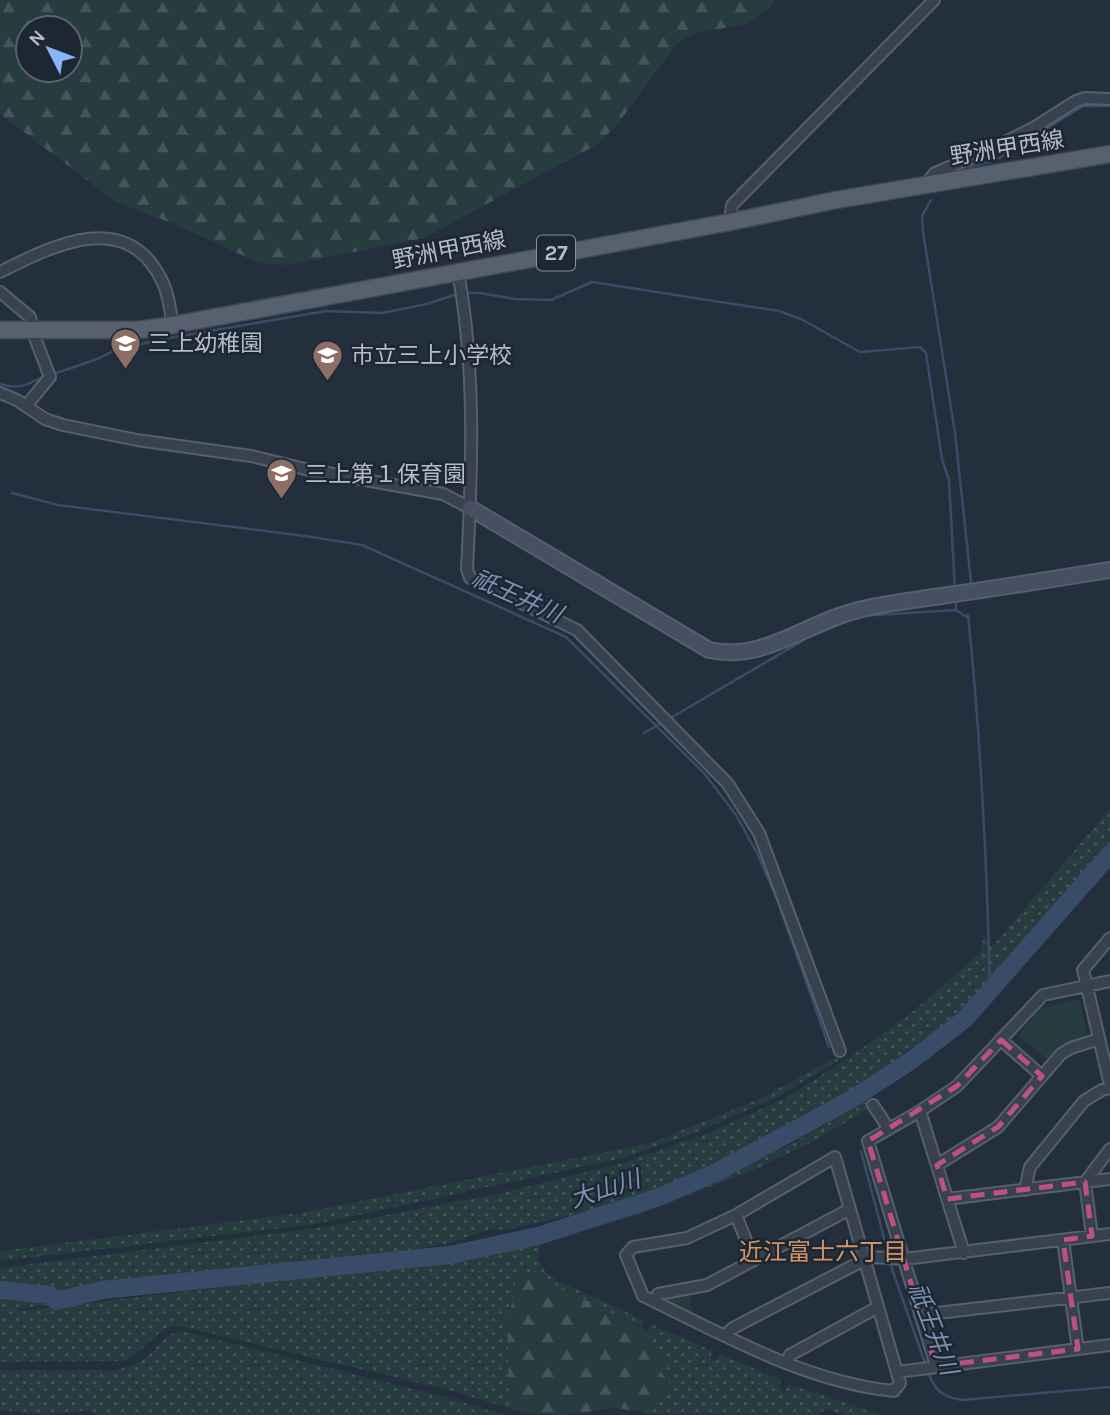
<svg xmlns="http://www.w3.org/2000/svg" width="1110" height="1415" viewBox="0 0 1110 1415" font-family="Karla,'Noto Sans JP',sans-serif">
<style>
.grass{fill:url(#grass-dots)}
.forest{fill:url(#forest-firs);fill-rule:evenodd}
.park{fill:#263c3f}
.lines{fill:none;stroke-linecap:round;stroke-linejoin:round}
.stream{stroke:#394c67;stroke-width:2.5}
.river{stroke:#394c67;stroke-width:18}
.street-casing{stroke:#565f6c;stroke-width:14}
.secondary-casing{stroke:#565f6c;stroke-width:18}
.primary-casing{stroke:#414a57;stroke-width:19}
.street{stroke:#38414e;stroke-width:10}
.secondary{stroke:#465061;stroke-width:14}
.primary{stroke:#56606e;stroke-width:16}
.marked{fill:none;stroke:#bd5182;stroke-width:5;stroke-dasharray:14 9;stroke-linejoin:round}
.labels{text-anchor:middle;dominant-baseline:central;stroke-width:5;stroke-linejoin:round;paint-order:stroke}
.shield{fill:#1d2633;stroke:#878f9c;stroke-width:2}
.shield-label{font-size:21px;font-weight:bold;fill:#b4bcc9}
.street-label{font-size:23px;fill:#b4bcc9;stroke:#1d2633}
.poi-label{font-size:23px;fill:#b4bcc9;stroke:#1d2633;text-anchor:start}
.water-label{font-size:24px;font-style:italic;fill:#7c92b1;stroke:#1d2633}
.neighbourhood-label{font-size:24px;fill:#d59563;stroke:#1d2633}
</style>
<defs>
<pattern id="grass-dots" width="8" height="8" patternUnits="userSpaceOnUse" patternTransform="scale(1.75)"><rect width="8" height="8" fill="#263c3f"/><path d="M2 2h.1M6 6h.1" fill="none" stroke="#435659" stroke-width="1.8" stroke-linecap="round"/></pattern>
<pattern id="forest-firs" width="22" height="20" patternUnits="userSpaceOnUse" patternTransform="scale(1.75)"><rect width="22" height="20" fill="#263c3f"/><path d="M5 1l3.5 6h-7zM16 11l3.5 6h-7z" fill="#435659"/></pattern>
</defs>
<rect width="100%" height="100%" fill="#242f3e"/>
<!-- grass -->
<path class="grass" d="M1110 809V863L1000 988 893 1077 829 1118 755 1155 662 1192 603 1208 505 1230 491 1229 450 1243 273 1275 18 1309 21 1311 323 1275 625 1212 700 1186 789 1145 867 1101 870 1108 810 1143 756 1169 632 1217 548 1236 540 1244 538 1260 547 1273 556 1280 644 1320 641 1326 516 1271 514 1297 507 1319 509 1397 524 1413 449 1390 175 1325C155 1331 144 1351 125 1361L0 1362V1268L318 1228 497 1194 623 1163 711 1132 787 1097 841 1063 910 1014 980 953 984 935 992 947Z
M838 1056V1061L779 1096 697 1132 623 1158 316 1224 0 1261V1251L301 1213 650 1143 757 1100Z
M651 1324 713 1351 710 1358 716 1361 720 1354 781 1380 778 1387 785 1392 789 1384 882 1415H844L826 1408 819 1415 645 1414 642 1412 661 1399 660 1371 648 1331Z
M182 1331 433 1394 506 1415H95L90 1410 48 1415 0 1410V1370H116C128 1367 137 1365 147 1357 159 1347 165 1332 182 1331Z"/>
<!-- forest -->
<path class="forest" d="M0 0H776L768 9 747 24 696 33 677 43 617 125 596 145 424 238 289 265 259 263 174 224 116 202 0 114ZM70 28V70H28V28Z
M516 1270 534 1274 648 1331 655 1347 666 1353 660 1371 671 1385 661 1399 642 1412 616 1408 562 1415 524 1413 509 1397 507 1319 514 1297Z"/>
<!-- park -->
<path class="park" d="M1080 999 1087 1037 1047 1059 1018 1036 1041 1008Z
M689 1293 694 1316 656 1297Z"/>
<g class="lines">
<!-- stream -->
<path class="stream" d="M969 167 996 160 1083 106H1110
M931 200 922 216 923 232 955 433 971 582
M463 293H480L515 299 551 300 592 282 779 311 801 319 860 352 920 347 926 353 942 459 949 480 955 590
M51 375 100 358 115 350 163 339 326 311 382 313 427 304 457 294
M0 384C18 390 28 385 44 376
M12 493 58 505 305 536 362 545 566 637 704 773 736 815 758 855 778 902 829 1047
M956 600V610
M968 615C981 740 987 865 990 991
M667 720 809 637 860 616 956 610 968 618
M644 733 662 723
M861 1151 888 1253
M890 1263 926 1366
M928 1372C935 1391 943 1397 962 1400L1110 1387"/>
<!-- river -->
<path class="river" d="M0 1290 50 1295 56 1301 102 1290 450 1255 538 1236 659 1197 717 1172 852 1099 912 1060 965 1019 1110 854"/>
<defs>
<path id="street" d="M926 184 935 173 990 150 1035 127 1076 101 1085 98 1110 99
M730 222 732 205 934 0
M0 272C54 245 128 207 163 283 169 295 170 311 173 325
M458 272C476 369 472 471 467 569L470 578 577 630 728 784 759 833 840 1051
M0 292 30 317 35 338 50 377 26 406
M0 393 17 400 45 419 63 425 137 440 251 456 305 469 443 494 470 508
M1110 938 1083 970 1110 1085
M1001 1040 1042 1076
M873 1105 889 1129
M920 1111 964 1253
M835 1157 900 1383 894 1391C805 1382 722 1334 643 1296L626 1255 633 1247 687 1238 736 1215Z
M937 1165 998 1127 1061 1054 1071 1048 1099 1039
M1025 1190 1030 1167 1084 1101 1102 1090 1110 1088
M947 1199 1110 1179
M736 1215 754 1260
M1092 1236 1085 1182 1110 1149
M1063 1240 1078 1349
M654 1301 658 1294 707 1285 850 1209
M920 1315 1110 1293
M725 1335 733 1328 870 1257 904 1259 1110 1234
M787 1362 790 1355 878 1307
M936 1366 868 1141 920 1111 957 1086 1043 995 1110 981
M897 1372 1110 1345"/>
<path id="secondary" d="M470 508 709 650C755 660 790 635 831 619 865 605 904 602 941 596 997 588 1054 579 1110 570"/>
<path id="primary" d="M0 330H138L173 325 730 222 836 200 1110 154"/>
</defs>
<!-- street casing -->
<use href="#street" class="street-casing"/>
<!-- secondary casing -->
<use href="#secondary" class="secondary-casing"/>
<!-- primary casing -->
<use href="#primary" class="primary-casing"/>
<!-- street -->
<use href="#street" class="street"/>
<!-- secondary -->
<use href="#secondary" class="secondary"/>
<!-- primary -->
<use href="#primary" class="primary"/>
</g>
<!-- marked area -->
<path class="marked" d="M1001 1040 1042 1076 998 1127 937 1165 947 1199 1085 1182 1092 1236 1063 1240 1078 1349 936 1366 868 1141 957 1086Z"/>
<!-- icons -->
<defs>
<symbol id="school-pin" viewBox="-11 -11 22 30"><path d="M0 17L-7.5 6A9.5 9.5 0 1 1 7.5 6Z" fill="#8d6e63" stroke="#1d2633"/><path d="M0-5L7-2L0 1L-7-2ZM-4 1L0 2.5L4 1V4Q0 6-4 4Z" fill="#fff"/></symbol>
</defs>
<g fill-rule="evenodd">
<use href="#school-pin" x="108" y="326" width="35" height="47"/>
<use href="#school-pin" x="310" y="338" width="35" height="47"/>
<use href="#school-pin" x="264" y="456" width="35" height="47"/>
</g>
<g class="labels">
<!-- shield labels -->
<rect class="shield" x="537" y="235.5" width="38" height="35" rx="5"/>
<g class="shield-label">
<text x="556" y="253">27</text>
</g>
<!-- street labels -->
<g class="street-label">
<text transform="translate(1007 148) rotate(-9)">野洲甲西線</text>
<text transform="translate(449 250) rotate(-11)">野洲甲西線</text>
</g>
<!-- poi labels -->
<g class="poi-label">
<text x="148" y="343">三上幼稚園</text>
<text x="351" y="355">市立三上小学校</text>
<text x="305" y="474">三上第１保育園</text>
</g>
<!-- water labels -->
<g class="water-label">
<text transform="translate(517 596) rotate(24)">祇王井川</text>
<text transform="translate(605 1189) rotate(-18)">大山川</text>
<text transform="translate(933 1329) rotate(69)">祇王井川</text>
</g>
<!-- neighbourhood labels -->
<g class="neighbourhood-label">
<text x="823" y="1252">近江富士六丁目</text>
</g>
</g>
<!-- north arrow -->
<g transform="translate(49 49) rotate(312)"><circle r="33" fill="#1d2633" stroke="#59626f" stroke-width="2"/>
<path d="M0-5L12 26L0 18L-12 26Z" fill="#8ab4f8"/>
<text y="-10" font-size="19" font-weight="bold" text-anchor="middle" fill="#b4bcc9">N</text>
</g>
</svg>
